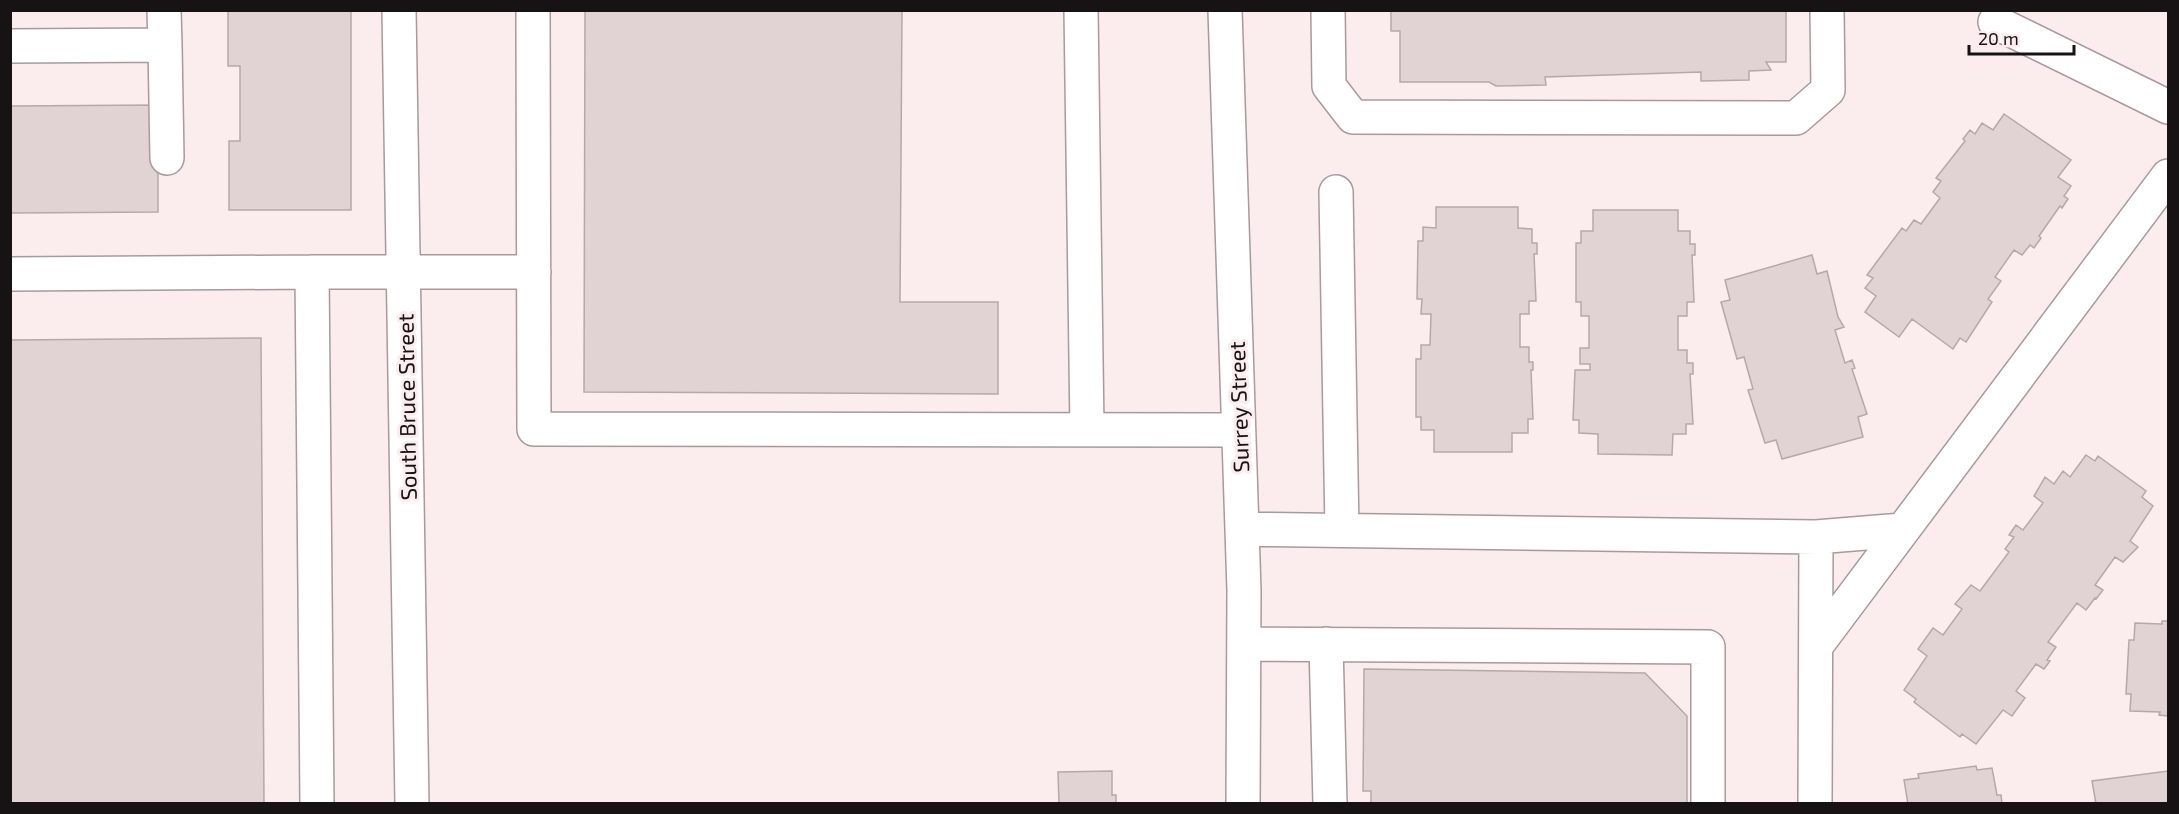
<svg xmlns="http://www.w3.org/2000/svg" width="2179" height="814" viewBox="0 0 2179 814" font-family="'Exo 2',sans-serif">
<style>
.building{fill:#e1d2d3;stroke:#b6a8a9;stroke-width:1.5}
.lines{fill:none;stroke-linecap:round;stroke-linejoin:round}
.minor-casing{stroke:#a89a9b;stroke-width:36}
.minor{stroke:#fff;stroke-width:33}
.labels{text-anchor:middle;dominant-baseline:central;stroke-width:6;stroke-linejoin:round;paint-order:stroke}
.street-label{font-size:22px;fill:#171213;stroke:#fbeced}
</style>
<rect width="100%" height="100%" fill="#fbeced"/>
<!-- building -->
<path class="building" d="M228 10H351V210H229V141H240V66H228Z
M585 10H902L900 302H998V394L584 392Z
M1391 10H1786V62H1766L1771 70 1749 71V80L1701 81V72L1545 77 1546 85 1496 86 1489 82H1400V31H1391Z
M158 105V212L10 213V106Z
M2004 114 2071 160 2058 177 2071 186 2064 196 2068 199 2062 208 2060 206 2039 236 2041 238 2034 248 2030 245 2022 255 2014 250 1995 277 2001 281 1988 299 1992 302 1966 342 1960 338 1953 349 1912 319 1899 337 1865 312 1876 296 1865 288 1873 278 1867 275 1902 228 1906 231 1914 220 1921 224 1940 198 1933 192 1941 181 1936 178 1965 141 1963 139 1970 130 1975 134 1982 123 1993 130Z
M1436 207H1518V228L1532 229V243H1537V254H1534L1536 301H1529V314H1520V347H1529V362H1533V370H1531L1533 419H1528V433H1512V452H1434V430H1421V417H1416V359H1421V345H1430L1431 314H1421L1422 299H1417L1418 241H1423V227L1436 228Z
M1593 210H1678V231H1690V244H1695V255H1692L1694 302H1687V316H1678V350H1687V363H1693V374H1690L1693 424H1686V434H1673L1672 455 1598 454V434L1579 433V420H1573L1575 370H1590V364H1580V348H1589V316H1581V302H1576V243H1581V231H1593Z
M1812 255 1817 274 1827 271 1838 317 1844 327 1835 330 1845 363 1852 360 1855 368 1852 369 1867 414 1858 417 1863 437 1782 459 1776 440 1765 443 1748 390 1753 389 1744 357 1737 359 1721 302 1730 300 1725 280Z
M261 338 264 804H10V340Z
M2086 455 2095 461 2098 456 2146 491 2142 497 2153 506 2130 541 2138 547 2123 562 2115 557 2095 585 2103 590 2096 599 2095 598 2086 610 2077 603 2048 642 2056 647 2047 660 2050 661 2044 669 2036 664 2016 691 2025 698 2012 716 2003 710 1976 744 1962 734 1960 737 1914 702 1916 699 1904 690 1927 656 1918 649 1933 628 1943 635 1962 609 1955 604 1971 585 1980 591 2009 552 2005 549 2014 537 2009 535 2016 525 2023 530 2043 503 2034 496 2045 477 2054 484 2063 471 2070 477Z
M2162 621H2168V716L2159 715 2160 712 2130 711 2131 694H2126L2129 640H2134L2135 623 2162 624Z
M1364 669 1645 673 1687 716V804H1371V791H1363Z
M1976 766 1977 770 1992 768 1997 795H2001L2002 804H1908L1904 780 1919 778 1918 774Z
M1112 771V795H1116V804H1059L1058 772Z
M2168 771V804H2096L2092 781Z"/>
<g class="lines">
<defs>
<path id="minor" d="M164 10 165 45
M399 10 412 804
M533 10 534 429 1238 430
M1081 10 1087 429
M1225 10 1244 591 1243 804
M1328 10 1329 86 1353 117 1796 118 1828 90 1827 10
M1995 22 2168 107
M10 46 165 45 167 158
M1336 192 1342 530
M10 274 312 272
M1242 529 1816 537 1902 530
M1244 644 1708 647V804
M1326 644 1330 804
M1816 646 2168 176
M317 804 312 272H534
M1815 804 1816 537"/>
</defs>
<!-- minor casing -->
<use href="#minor" class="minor-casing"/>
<!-- minor -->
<use href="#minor" class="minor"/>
</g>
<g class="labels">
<!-- street labels -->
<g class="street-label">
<text transform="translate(406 407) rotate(-91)">South Bruce Street</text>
<text transform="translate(1238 407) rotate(-92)">Surrey Street</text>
</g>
</g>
<!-- border -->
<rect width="2179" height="814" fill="none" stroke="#171213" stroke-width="24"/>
<!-- scale -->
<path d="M1969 45v9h105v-9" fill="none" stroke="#171213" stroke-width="3"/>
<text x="1978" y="45" font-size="18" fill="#171213" stroke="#fbeced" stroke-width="4.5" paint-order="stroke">20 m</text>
</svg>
